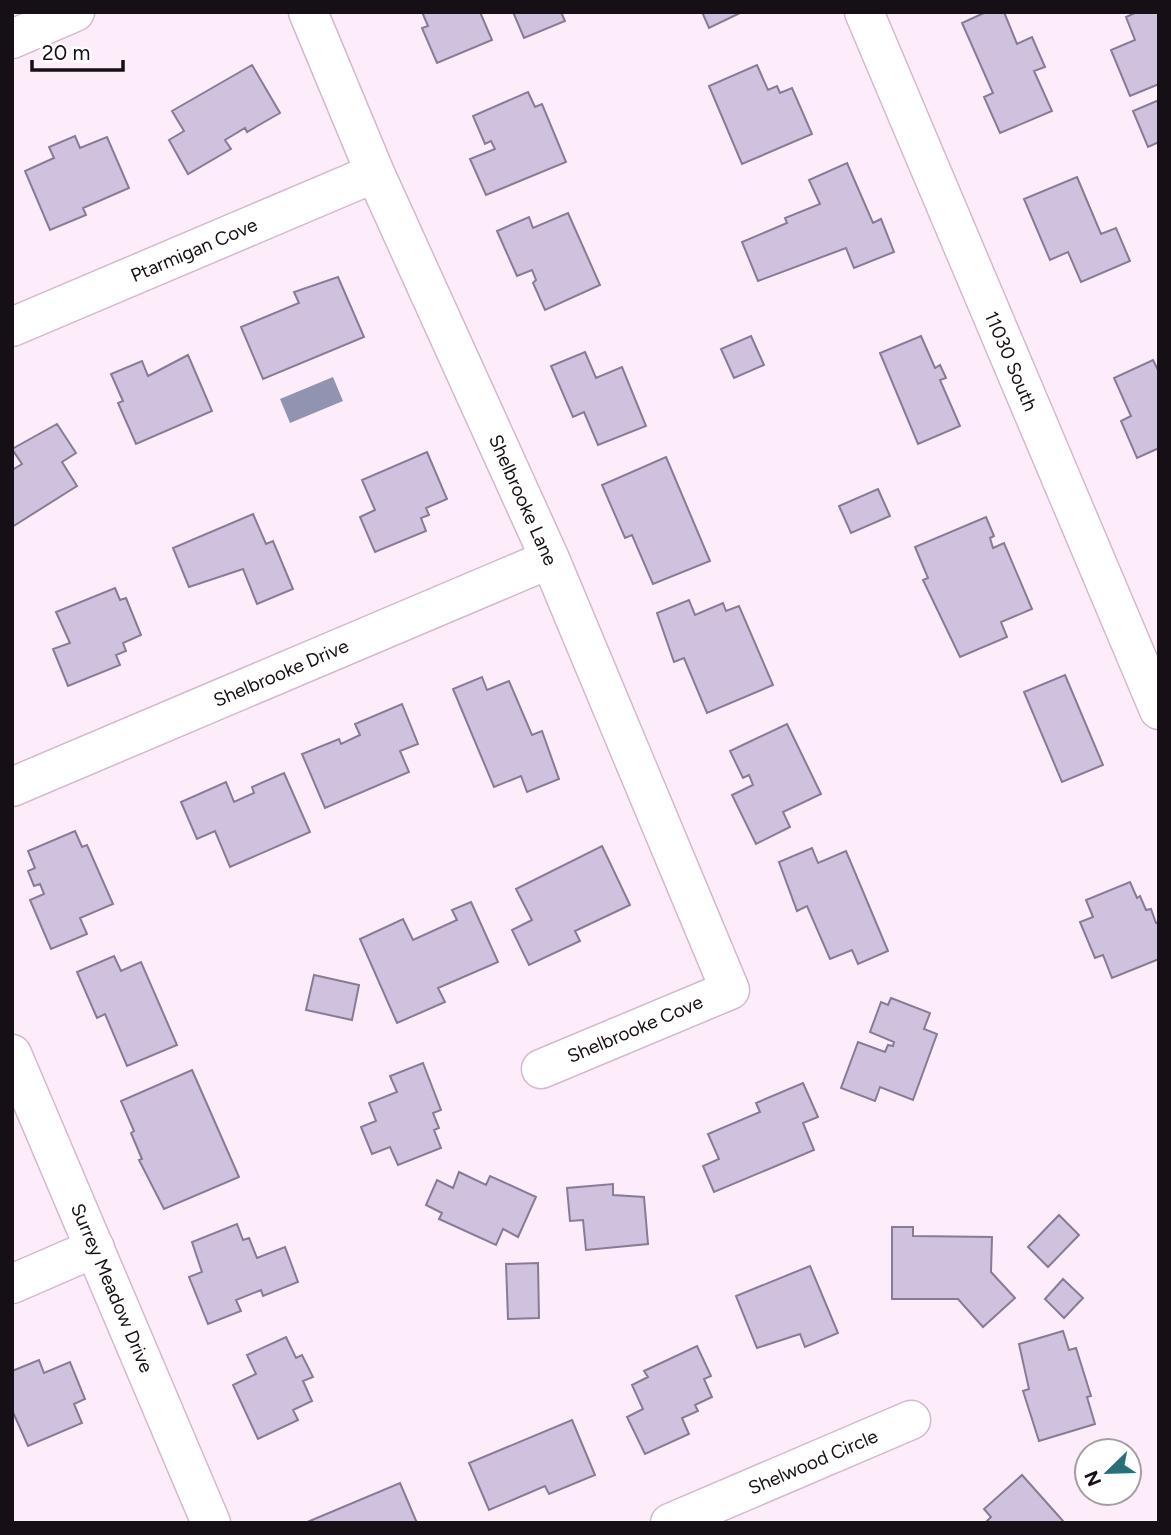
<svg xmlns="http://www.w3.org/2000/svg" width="1171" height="1535" viewBox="0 0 1171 1535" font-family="Figtree,sans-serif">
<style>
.water{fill:#9194b1}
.building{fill:#cfc2df;stroke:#877b95;stroke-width:2}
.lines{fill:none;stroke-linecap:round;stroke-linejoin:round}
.minor-casing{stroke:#d3b9cf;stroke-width:41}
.minor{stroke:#fff;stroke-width:38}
.labels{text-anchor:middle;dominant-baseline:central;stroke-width:5;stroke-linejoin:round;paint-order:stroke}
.street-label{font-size:19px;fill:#170f16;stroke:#fff}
</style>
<rect width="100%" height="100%" fill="#fdedfa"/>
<!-- water -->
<path class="water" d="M333 377 343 401 290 423 280 399Z"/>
<!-- building -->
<path class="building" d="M422 12H480L492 40 437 63 422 28 428 26Z
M513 12H561L565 21 524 38Z
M702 12H742L709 28Z
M986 12H1004L1017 44 1032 37 1045 67 1034 71 1052 111 1000 133 984 97 993 93 962 23Z
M1137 12H1159V84L1130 96 1111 50 1135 40 1126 17Z
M252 65 280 113 247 132 245 128 225 140 231 149 188 174 169 140 184 131 172 111Z
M757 65 768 90 777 86 780 93 792 88 812 134 742 164 709 86Z
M528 92 535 107 542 104 566 162 486 195 470 159 495 149 491 141 485 144 473 116Z
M1159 100V142L1148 147 1133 111Z
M75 136 80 148 107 137 129 188 83 208 86 215 50 230 25 171 54 158 49 147Z
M847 163 873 223 881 219 894 252 854 268 846 248 758 281 742 242 787 223 785 218 820 204 809 180Z
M1077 177 1101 234 1116 228 1130 261 1081 282 1068 252 1050 260 1024 199Z
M568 213 600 285 545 310 533 283 536 280 532 270 517 276 497 231 529 217 533 228Z
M338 277 364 337 263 379 241 327 299 303 294 292Z
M751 336 764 365 734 378 721 349Z
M921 336 935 368 940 365 946 378 940 380 960 426 918 444 880 353Z
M585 352 596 378 622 367 646 426 598 445 584 412 573 417 551 366Z
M188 355 212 411 136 444 118 403 123 401 111 374 142 361 148 376Z
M1153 360 1159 372V448L1137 458 1121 421 1131 416 1114 378Z
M57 424 76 453 62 462 77 486 12 527V470L22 464 12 449Z
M427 452 447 499 426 508 429 515 421 518 426 531 375 552 360 517 375 510 362 480Z
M666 457 710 561 653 584 632 535 625 538 602 485Z
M878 489 890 516 851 533 839 506Z
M253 514 266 544 273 541 293 589 257 604 243 569 189 587 173 548Z
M986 517 994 536 990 538 993 548 1004 543 1032 609 1001 622 1007 637 960 657 923 580 928 578 915 547Z
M115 588 120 600 126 598 141 635 123 643 126 651 116 655 120 665 68 686 53 649 70 643 56 612Z
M689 600 695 615 723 603 726 611 739 606 773 685 707 713 684 658 674 662 657 613Z
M1065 675 1103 765 1062 782 1024 692Z
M482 677 487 690 509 681 532 735 542 731 559 779 527 792 521 776 494 787 453 689Z
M402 704 418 744 400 751 409 772 325 808 302 754 339 739 341 744 360 735 355 724Z
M787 724 821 794 783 812 790 827 756 844 732 795 753 785 749 775 743 778 730 751Z
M284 773 310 832 230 867 215 831 197 839 181 802 226 782 234 802 254 793 252 787Z
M75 831 82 847 87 845 113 904 80 918 87 934 51 949 30 900 44 894 40 884 34 886 28 871 35 868 28 851Z
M602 846 630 905 575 931 580 941 529 965 512 930 532 920 516 889Z
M812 848 818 863 846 851 888 951 858 964 852 950 830 959 807 906 797 911 779 862Z
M1130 882 1137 898 1140 896 1146 910 1151 909 1156 923 1159 922V959L1112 978 1103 955 1095 958 1080 922 1093 917 1086 900Z
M471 902 498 962 438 988 445 1002 397 1023 360 939 403 919 413 940 457 920 452 910Z
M114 956 121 971 141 962 177 1045 127 1066 105 1014 97 1018 77 972Z
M314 975 359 985 352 1020 306 1010Z
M891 998 930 1013 924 1029 937 1034 913 1100 880 1087 875 1101 841 1088 858 1042 885 1052 888 1045 893 1046 894 1042 870 1032 881 1002 888 1005Z
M423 1063 441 1110 433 1113 439 1128 434 1130 441 1148 398 1165 390 1147 372 1154 361 1127 376 1121 369 1103 397 1092 390 1076Z
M192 1070 239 1177 164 1209 139 1160 142 1159 131 1133 134 1131 121 1101Z
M803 1083 818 1117 803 1123 814 1150 714 1192 703 1166 719 1159 708 1134 760 1112 756 1103Z
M459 1172 486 1185 490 1176 536 1197 518 1237 503 1229 496 1245 439 1219 442 1213 426 1205 437 1180 453 1188Z
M613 1184V1195L644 1197 648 1244 586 1250 583 1220 570 1221 567 1188Z
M1059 1215 1079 1235 1048 1267 1028 1247Z
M237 1224 243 1240 249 1238 257 1258 285 1247 298 1282 263 1296 261 1290 236 1300 241 1311 208 1324 189 1277 202 1272 192 1242Z
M892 1227H913V1236L992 1237 991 1272 1015 1298 983 1327 958 1299H892Z
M538 1263 539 1318 508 1319 506 1264Z
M810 1266 838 1333 805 1347 800 1334 757 1348 736 1296Z
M1063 1279 1083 1298 1064 1318 1045 1299Z
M1063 1331 1069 1350 1076 1348 1091 1396 1087 1397 1095 1424 1039 1441 1023 1391 1029 1389 1019 1344Z
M286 1337 296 1358 302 1355 313 1377 303 1381 312 1401 293 1410 298 1420 258 1439 233 1385 256 1374 247 1355Z
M697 1346 711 1376 704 1379 712 1397 695 1405 698 1411 682 1418 689 1434 645 1454 627 1417 643 1409 632 1385 648 1377 644 1371Z
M39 1360 44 1373 70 1362 85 1399 74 1404 82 1423 28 1446 12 1410V1371Z
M572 1420 595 1475 549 1494 545 1486 489 1510 469 1463Z
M1022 1475 1063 1521 1062 1523H985L991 1517 984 1509Z
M400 1483 417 1523H305Z"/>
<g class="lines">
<defs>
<path id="minor" d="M308 12 375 173 550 559 730 990 541 1069
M864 12 1159 710
M12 39 75 12
M12 327 375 173
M12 787 550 559
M12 1054 211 1523
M12 1284 95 1248
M670 1523 911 1420"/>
</defs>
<!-- minor casing -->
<use href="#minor" class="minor-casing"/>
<!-- minor -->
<use href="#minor" class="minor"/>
</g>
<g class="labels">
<!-- street labels -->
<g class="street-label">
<text transform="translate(194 250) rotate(-23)">Ptarmigan Cove</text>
<text transform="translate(1011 361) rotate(67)">11030 South</text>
<text transform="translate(523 500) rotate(66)">Shelbrooke Lane</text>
<text transform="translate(281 673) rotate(-23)">Shelbrooke Drive</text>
<text transform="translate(635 1029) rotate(-23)">Shelbrooke Cove</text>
<text transform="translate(112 1288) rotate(67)">Surrey Meadow Drive</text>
<text transform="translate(813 1462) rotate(-23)">Shelwood Circle</text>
</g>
</g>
<!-- border -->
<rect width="1171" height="1535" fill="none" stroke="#170f16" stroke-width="28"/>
<!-- north arrow -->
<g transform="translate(1108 1472) rotate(247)"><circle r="33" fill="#ffffff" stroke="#a29fa2" stroke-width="2"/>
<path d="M0-5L12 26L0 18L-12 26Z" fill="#28717b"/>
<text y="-10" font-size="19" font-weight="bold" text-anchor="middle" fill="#170f16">N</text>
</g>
<!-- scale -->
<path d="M32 60v10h91v-10" fill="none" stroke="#170f16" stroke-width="3.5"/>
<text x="42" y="60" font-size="21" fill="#170f16" stroke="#ffffff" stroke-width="5" paint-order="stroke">20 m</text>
</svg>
